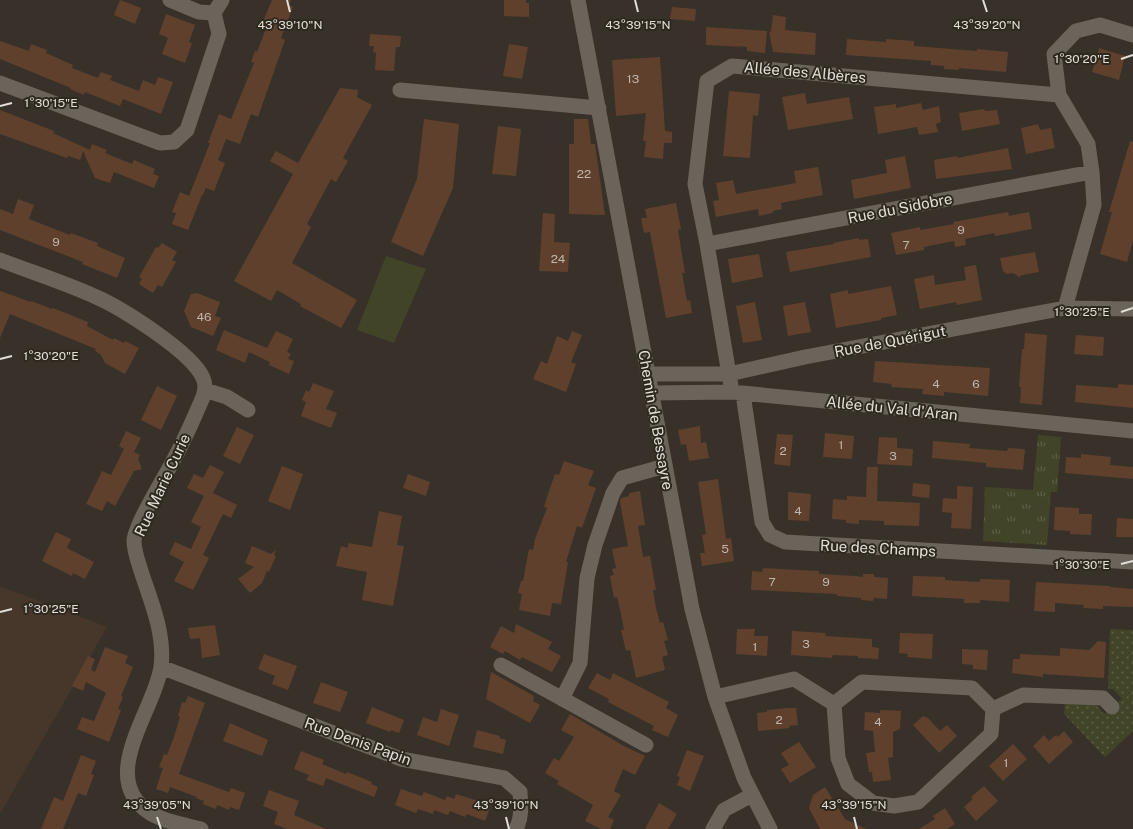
<svg xmlns="http://www.w3.org/2000/svg" width="1133" height="829" viewBox="0 0 1133 829" font-family="'Public Sans',sans-serif">
<style>
.commercial{fill:#46372a}
.grass{fill:url(#grass-tufts)}
.park{fill:url(#park-dots)}
.pitch{fill:#424428}
.building{fill:#5f402d}
.lines{fill:none;stroke-linecap:round;stroke-linejoin:round}
.minor{stroke:#6b645b;stroke-width:15}
.ticks{fill:none;stroke:#e2ded8;stroke-width:2}
.labels{text-anchor:middle;dominant-baseline:central;stroke-width:4;stroke-linejoin:round;paint-order:stroke}
.number-label{font-size:12px;fill:#c1b6ad}
.street-label{font-size:15px;fill:#e2ded8;stroke:#2e281f}
.ticks-label{font-size:12px;text-anchor:middle;fill:#e2ded8;stroke:#2e281f;stroke-width:4;stroke-linejoin:round;paint-order:stroke}
</style>
<defs>
<pattern id="grass-tufts" width="24" height="20" patternUnits="userSpaceOnUse" patternTransform="scale(1.25)"><rect width="24" height="20" fill="#424428"/><path d="M3 7l-1-3M5 7V3M7 7l1-3M15 17l-1-3M17 17v-4M19 17l1-3" fill="none" stroke="#5d5f46"/></pattern>
<pattern id="park-dots" width="8" height="8" patternUnits="userSpaceOnUse" patternTransform="scale(1.25)"><rect width="8" height="8" fill="#424428"/><path d="M2 2h.1M6 6h.1" fill="none" stroke="#5d5f46" stroke-width="1.8" stroke-linecap="round"/></pattern>
</defs>
<rect width="100%" height="100%" fill="#383129"/>
<!-- commercial -->
<path class="commercial" d="M0 586 107 627 0 814Z"/>
<!-- grass -->
<path class="grass" d="M1038 435 1061 437 1057 492H1051L1047 545 983 541 985 487 1033 490Z"/>
<!-- park -->
<path class="park" d="M1110 629 1133 630V731L1105 757 1064 714 1065 703 1096 705 1104 714 1122 699 1113 689H1108Z"/>
<!-- pitch -->
<path class="pitch" d="M386 256 426 269 394 343 357 330Z"/>
<!-- building -->
<path class="building" d="M120 0 141 8 135 24 114 15Z
M272 0H291L289 5 293 7 281 38 285 40 258 117 251 114 240 144 226 139 218 160 225 163 214 191 206 188 203 195H202L188 230 172 224 176 213 172 212 180 192 189 196 210 143H208L219 114 231 119 254 63 251 62 255 51 257 52 267 26 262 24Z
M504 0H526V3H529V17L504 16Z
M672 7 696 9 695 21 670 19Z
M166 14 195 25 189 42 192 43 185 63 162 54 168 38 159 34Z
M773 15 786 17 785 30 816 33 815 55 773 52 769 31 771 32Z
M706 27 767 31 765 53 747 51V47L706 45Z
M370 34 401 36 400 47H396L394 71 375 70 376 53 373 52 374 46H369Z
M847 39 886 42V39L914 41V46L977 51V49L1008 52 1006 72 959 68V70L944 69V66L931 65V61L846 55Z
M0 41 29 51 31 44 47 50 46 53 73 65 72 68 98 78 101 72 112 76 110 80 139 91 143 80 155 85 158 77 173 82 161 114 123 99 120 106 85 92 84 95 70 89 71 88 0 59Z
M509 44 528 47 522 79 503 76Z
M1099 48 1125 56 1119 80 1092 72Z
M660 57 665 131 672 132V143H664L663 159 644 157 646 141H643L646 113 616 116 612 60Z
M340 88 358 90 357 97 372 105 343 158 348 161 336 182 331 179 307 224 311 227 292 263 357 300 341 328 300 306 301 304 277 290 271 301 234 281 293 174 270 161 276 151 298 163Z
M729 91 760 94 758 116 753 115 750 158 723 156Z
M805 93 807 104 849 97 853 119 788 130 782 97Z
M921 103 923 110 939 106 941 122 936 124 938 132 919 135 917 127 878 134 874 107 896 104V108Z
M984 109 985 111 997 110 1000 124 962 131 959 113Z
M0 110 54 131 53 133 90 150 92 144 107 150 105 153 132 164 134 160 155 169 153 174 159 176 154 188 114 172 110 183 95 178 83 151 80 160 68 156 67 158 0 134Z
M424 119 459 124 453 188 423 256 391 242 417 179Z
M574 119H588L591 144H595L605 215 569 214V144H574Z
M1038 124 1040 130 1051 128 1055 148 1026 154 1021 128Z
M498 126 521 129 516 176 492 174Z
M1130 141 1133 142V240L1127 262 1100 254 1112 212H1109Z
M1008 148 1012 169 936 179 934 160 957 156V158Z
M905 156 911 188 854 199 851 180 887 173 885 160Z
M818 167 823 195 781 203 782 209 773 211V213L759 216 758 209 716 217 713 201 719 200 716 183 733 180 736 194 796 183 794 171Z
M18 199 34 205 29 219 70 235 71 233 98 243 97 246 125 258 117 278 82 264 83 262 0 230V209L13 214Z
M676 203 681 229 678 230 685 273H682L687 301 690 300 692 313 666 318 650 232 644 233 641 218H647L645 209Z
M1008 212 1009 216 1029 212 1032 229 995 236 994 233 965 239 966 245 955 247 954 241 924 247V250L896 255 891 233 920 227V230L954 224 953 222Z
M543 213 555 214 554 242 570 243 568 272 539 271Z
M859 238V240L868 239 871 257 790 272 786 252 834 244 833 243Z
M162 243 177 252 172 260 176 262 162 287 158 285 153 293 139 284 142 279 139 277 156 247 158 248Z
M1035 252 1039 272 1022 275 1019 277 1013 273 1007 274 1003 271 1000 258Z
M759 254 763 277 732 283 728 259Z
M976 265 982 300 957 305 956 302 920 309 914 279 934 275 935 285 966 280 964 267Z
M891 286 897 315 881 318V320L836 328 830 294 848 290V294Z
M0 291 31 302V301L52 309 53 308 88 322 87 326 113 340 114 338 124 343 125 341 139 348 125 374 105 363 101 355 95 351 96 349 10 314 0 338Z
M197 293 220 302 215 316 221 318 213 336 191 327 184 311 191 294Z
M755 302 762 340 743 343 736 306Z
M805 302 811 332 788 336 783 306Z
M224 330 267 348 276 331 293 339 287 352 291 354 288 359 294 361 289 374 269 365 270 362 249 352 245 363 216 350Z
M572 331 582 335 571 362 576 364 566 392 533 379 541 361 547 364 557 336 568 341Z
M1025 333 1047 335 1042 405 1020 403 1021 387H1019L1022 349H1024Z
M1076 335 1104 337 1103 356 1074 354Z
M875 361 990 368 988 396 944 392V396L922 394 923 389 891 387 892 384 873 382Z
M313 383 334 391 326 409 337 413 331 428 301 416 306 402 302 400 306 390 309 392Z
M1118 384 1133 385V408L1075 402 1076 385 1118 388Z
M157 386 177 396 161 430 141 420Z
M700 426 701 443 706 442 709 458 689 461 686 444 681 445 678 430Z
M237 427 254 435 240 464 223 456Z
M126 431 141 438 134 452 140 455 138 459 142 469 134 471 115 506 107 501 102 511 86 504 102 471 111 475 124 449 119 446Z
M825 433 854 436 852 459 823 457Z
M777 434 793 435 790 466 774 464Z
M879 437 897 438V448L913 449 912 466 877 464Z
M933 441 970 444 969 448 1007 451 1008 448 1025 449 1023 470 986 467V463L932 458Z
M1081 454 1111 457 1110 465 1133 467V479L1065 473 1066 457 1081 458Z
M564 461 594 471 588 485 596 488 582 528 577 526 566 562H568L561 604 552 603 550 616 519 610 522 594 518 593 521 581H523L529 549 533 550 535 539 547 508 544 507 548 494 555 474 559 475Z
M210 465 224 472 213 493 237 505 231 518 223 514 203 555 209 558 193 590 174 581 184 562 169 554 175 542 191 549 201 527 191 522 204 496 187 488 194 474 203 478Z
M282 466 303 474 290 510 268 501Z
M867 467H878L877 501 920 503 919 526 884 525V521L859 520V524L846 523V520L832 519 833 499 847 500V496L866 497Z
M408 474 430 482 426 496 403 488Z
M718 479 726 539 731 538 734 561 702 566 700 553H705L702 535 706 534 698 482Z
M913 483 930 485 929 498 912 496Z
M957 486 973 487 971 529 951 528 952 513 942 512 943 498 957 499Z
M640 491 645 525 638 526 643 557 650 556 656 590H653L656 608 660 623 663 622 668 640 664 641 668 655 662 657 665 670 636 678 630 650 626 651 621 630H624L620 609 617 597 614 598 610 576 614 575 612 569 616 568 612 549 628 546 620 502 621 498 629 496V493Z
M788 492 811 494 809 521 788 520Z
M1055 507 1079 508V514H1092L1091 535 1070 534V531L1054 530Z
M379 511 402 516 397 545 404 546 393 606 362 600 367 572 336 566 341 546 348 548V543L372 547Z
M1117 518 1133 519V537H1116Z
M56 532 71 539 67 548 94 562 85 579 73 573 72 576 42 561Z
M252 546 271 554 276 550 274 555 276 556 269 572 267 571 262 583 250 593 238 579 254 567 245 563Z
M763 568 819 571V574L856 576 863 577V574H874V577L888 578 887 599 874 598 873 601 861 600V598L837 596V594L751 590 752 571 762 572Z
M913 576 945 577V580L980 582V579L1010 580 1009 602 980 600V603H964V599L912 596Z
M1036 582 1110 586V587L1133 589V607L1103 606V609L1083 608 1084 605 1055 603V612L1034 611Z
M516 624 552 642 548 649 561 656 552 672 522 657 520 660 505 651 503 654 490 647 501 626 514 633Z
M215 625 220 655 202 658 200 638 190 639 188 628Z
M737 629H755L754 636H768L767 656 736 654Z
M792 631 826 633 825 636 872 639V647L879 648 878 659 858 658V656L833 655 832 658 791 655Z
M900 633 933 634 932 659 907 657 908 654 899 653Z
M1098 641 1106 642 1104 678 1043 674V677L1012 673 1013 659H1020V654L1060 656V648L1089 650Z
M105 647 128 656 125 663 133 667 121 696 123 697 118 709 121 710 109 742 77 729 82 717 94 721 106 693 86 682 83 691 72 686 88 656 95 659 91 670 95 672Z
M962 649 988 650 987 670 973 669V665L962 664Z
M264 654 297 666 288 690 272 684 275 676 258 669Z
M491 672 534 696 533 701 540 705 530 723 486 699Z
M597 673 610 680 613 673 669 702 666 708 678 715 668 737 652 730 654 726 608 702 609 699 588 688Z
M321 682 348 692 340 712 313 703Z
M188 696 205 703 179 774 229 792 231 788 245 793 239 810 230 807 229 810 217 805 216 809 203 804 204 801 196 798 197 797 170 787 168 793 156 789 163 768 159 767 164 754 167 755 174 737 180 717 178 716 182 702 185 703Z
M372 707 404 720 399 733 391 730 390 732 366 723Z
M788 708H796L798 725 789 726 790 728 758 731 757 713 767 712V710Z
M441 709 459 715 449 746 417 735 423 717 437 722Z
M880 710 901 711 900 729 893 732V757L888 758 891 780 873 782 872 772H869L866 753 875 752 873 731 864 730 865 712 880 713Z
M570 714 622 745 645 756 635 775 623 769 614 791 621 795 608 817 614 820 610 829H601L585 821 593 805 557 784 559 781 545 773 554 758 559 761 574 737 561 730Z
M923 716 928 718 940 731 947 725 957 736 939 753 913 725Z
M230 723 268 740 262 756 223 741Z
M477 730 500 736 499 738 506 740 503 754 473 747Z
M1064 731 1073 742 1049 764 1033 746 1044 735 1049 741 1056 735 1058 737Z
M799 742 816 767 790 783 781 769 789 765 781 753Z
M1013 744 1027 759 1003 781 989 766Z
M687 750 704 756 690 791 677 785 680 777 677 776Z
M301 751 324 760 322 764 346 774 347 772 372 782 371 784 378 787 374 797 326 778 323 786 306 780 309 775 294 769Z
M81 755 96 761 91 774 94 775 86 796 78 793 63 829H41L54 797 63 801Z
M984 786 998 801 976 821 964 807 973 799 971 797Z
M825 787 845 819 866 829H820L809 808 813 795Z
M401 789 422 796 424 792 445 800 447 796 454 799 456 794 491 805 485 821 467 814 465 817 450 811 448 815 434 810 433 814 418 809 416 813 395 805Z
M269 790 299 801 294 815 326 829H287L274 824 278 812 263 806Z
M659 803 677 814 668 829H645Z
M945 808 955 824 947 829H919L935 819 933 816Z"/>
<g class="lines">
<!-- minor -->
<path class="minor" d="M170 0 199 12 214 13
M578 0 692 609 715 697 744 778 770 829
M0 83 160 143 174 142 187 130 219 34 214 13 222 0
M400 90 599 108
M707 244 1092 172
M0 260C31 272 63 282 94 296 120 307 192 352 203 378 206 384 205 391 203 397 194 418 185 439 174 459 165 477 135 524 134 541 134 552 139 564 142 574 152 604 165 635 161 667 155 710 96 778 150 813 165 822 185 825 201 829
M1065 308 1094 205 1092 172 1088 144 1059 95 1054 54 1076 31 1100 25 1133 35
M648 374H729L805 357 1065 308 1133 309
M205 390 227 397 248 410
M732 392 707 244 695 184 707 81 732 66 1059 95
M651 393 732 392 1133 431
M743 394 762 522 770 535 785 542 1133 562
M501 665 646 745
M161 667 401 759 504 778 520 792C521 805 522 818 516 829
M715 697 794 679 834 704 862 682 972 688 993 709 1023 695 1103 698 1112 707
M562 699 580 663 587 578 595 545 613 493 622 478 665 466
M834 704 838 758 848 784 873 803 894 806 918 802 991 734 993 709
M713 829 724 810 752 795"/>
</g>
<!-- ticks -->
<path class="ticks" d="M287 0 290 12M635 0 638 12M983 0 987 12M1121 59 1133 55M0 106 12 103M1121 312 1133 308M0 359 12 356M1121 564 1133 561M0 612 12 609M157 817 161 829M506 817 509 829M854 817 857 829"/>
<g class="labels">
<!-- number labels -->
<g class="number-label">
<text x="633" y="79">13</text>
<text x="584" y="174">22</text>
<text x="961" y="230">9</text>
<text x="56" y="242">9</text>
<text x="906" y="245">7</text>
<text x="558" y="259">24</text>
<text x="204" y="317">46</text>
<text x="936" y="384">4</text>
<text x="976" y="384">6</text>
<text x="841" y="445">1</text>
<text x="783" y="451">2</text>
<text x="893" y="456">3</text>
<text x="798" y="511">4</text>
<text x="725" y="549">5</text>
<text x="772" y="582">7</text>
<text x="826" y="582">9</text>
<text x="806" y="644">3</text>
<text x="755" y="647">1</text>
<text x="779" y="720">2</text>
<text x="878" y="722">4</text>
<text x="1006" y="763">1</text>
</g>
<!-- street labels -->
<g class="street-label">
<text transform="translate(805 72) rotate(5)">Allée des Albères</text>
<text transform="translate(900 208) rotate(-11)">Rue du Sidobre</text>
<text transform="translate(890 341) rotate(-11)">Rue de Quérigut</text>
<text transform="translate(892 408) rotate(6)">Allée du Val d'Aran</text>
<text transform="translate(656 420) rotate(80)">Chemin de Bessayre</text>
<text transform="translate(162 485) rotate(-65)">Rue Marie Curie</text>
<text transform="translate(878 548) rotate(3)">Rue des Champs</text>
<text transform="translate(358 741) rotate(20)">Rue Denis Papin</text>
</g>
</g>
<g class="ticks-label">
<text x="290" y="29">43°39'10"N</text>
<text x="638" y="29">43°39'15"N</text>
<text x="987" y="29">43°39'20"N</text>
<text x="1082" y="63">1°30'20"E</text>
<text x="51" y="107">1°30'15"E</text>
<text x="1082" y="316">1°30'25"E</text>
<text x="51" y="360">1°30'20"E</text>
<text x="1082" y="569">1°30'30"E</text>
<text x="51" y="613">1°30'25"E</text>
<text x="157" y="809">43°39'05"N</text>
<text x="506" y="809">43°39'10"N</text>
<text x="854" y="809">43°39'15"N</text>
</g>
</svg>
